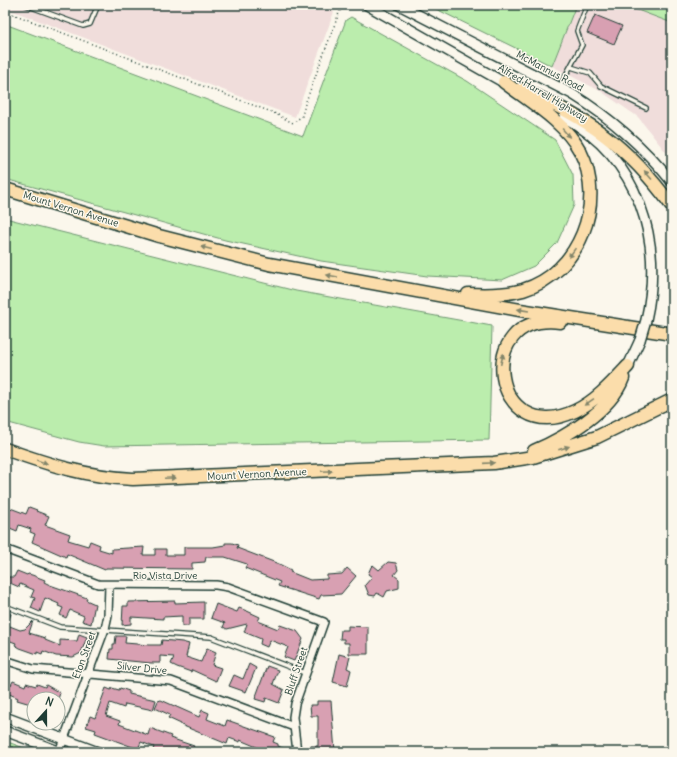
<svg xmlns="http://www.w3.org/2000/svg" width="677" height="757" viewBox="0 0 677 757" font-family="Delius,sans-serif">
<style>
.built{fill:#f0dddb}
.green{fill:#bbedad;stroke:#6d9570}
.building{fill:#d8a0b2;stroke:#1f3d34}
.lines{fill:none;stroke-linecap:round;stroke-linejoin:round}
.lane-casing{stroke:#1f3d34;stroke-width:6}
.street-casing{stroke:#1f3d34;stroke-width:10}
.secondary-casing{stroke:#1f3d34;stroke-width:12}
.highway-casing{stroke:#1f3d34;stroke-width:15}
.path{stroke:#1f3d34;stroke-width:1.5;stroke-dasharray:1 3;stroke-linecap:butt}
.lane{stroke:#fbf7ec;stroke-width:3.5}
.street{stroke:#fbf7ec;stroke-width:7}
.secondary{stroke:#fbf7ec;stroke-width:9}
.highway{stroke:#fbddab;stroke-width:12}
.secondary-bridge-casing{stroke:#1f3d34;stroke-width:12;stroke-linecap:butt}
.secondary-bridge{stroke:#fbf7ec;stroke-width:9}
.oneway{fill:#82856a}
.labels{text-anchor:middle;dominant-baseline:central;stroke-width:3;stroke-linejoin:round;paint-order:stroke}
.street-label{font-size:10px;fill:#1f3d34;stroke:#fbf7ec}
</style>
<rect width="100%" height="100%" fill="#fbf7ec"/>
<filter id="ink" filterUnits="userSpaceOnUse"><feTurbulence type="fractalNoise" baseFrequency=".025" numOctaves="2"/><feDisplacementMap in="SourceGraphic" scale="8" xChannelSelector="R" yChannelSelector="G"/><feConvolveMatrix kernelMatrix="1 2 1 2 8 2 1 2 1" color-interpolation-filters="sRGB"/></filter>
<g filter="url(#ink)">
<!-- built -->
<path class="built" d="M5 5H322L334 12 295 117 5 8Z
M576 5H624L672 23V160L638 117 602 92 552 66Z"/>
<!-- green -->
<path class="green" d="M428 5H576L552 66Z
M624 5H672V23Z
M351 17 467 81 555 140 573 175 574 205 557 243 534 266 502 280 427 276 321 261 225 240 5 179V24L303 136 346 20Z
M5 218 296 291 492 326 489 440 104 446 79 442 5 422Z
M5 741 35 752H5Z"/>
<!-- building -->
<path class="building" d="M595 15 622 26 614 44 587 33Z
M5 506 26 514 29 507 37 510 36 511 49 516 45 525 70 534 68 540 88 546 90 541 100 545 99 549 112 553V549L144 547 143 555H155V549H166V555H184V547H213L225 545V543H232L238 545 237 548 279 564 291 570 290 572 310 580 327 579V575L342 574 347 568 356 576 341 594 321 595 319 599 278 586 280 582 245 568 247 564 225 557H206L205 562 192 563V569L106 568 105 570 67 554 66 557 32 542 35 534 30 532 31 529 19 525 17 531 5 526Z
M388 562 396 563 398 570 394 575 399 579V588L387 591 384 597 377 593 375 596 369 595 365 585 372 577 368 574 371 567 373 565 379 570Z
M17 571 27 575 28 574 32 575 45 580 44 582 50 585 87 598 86 600 95 604 91 624 82 621 84 616 70 610 66 618 60 615 63 608 58 606 59 604 45 598 40 612 31 608 35 598 31 597 34 590 20 584 19 587 10 583 5 596V577H14Z
M175 601V603L204 602V619H189V626H182V616L163 617V619L131 617V624L122 625 123 606H128V602Z
M216 604 237 612 239 608 247 611 260 617 258 621 278 629 280 625 297 631 303 639 294 661 284 657 288 647 270 640 267 647 260 644 261 639 244 632 247 624 227 629 223 627 225 623 211 618Z
M5 611 11 614 7 625 20 630 25 629 33 621 29 633 45 638V640L60 646V640L77 641 79 634 87 637 81 653 73 657 56 656 43 651 42 654 37 652V654L20 648 15 645 16 643 5 639Z
M348 626 368 627V654H349V643H344V639H340L341 630H348Z
M116 636H126L125 643 149 645H161L162 640 182 642 189 644 186 657 201 662 207 648 216 652 212 665 221 668 216 681 192 670 191 672 177 667 171 664 174 657 160 656V663H151L109 659 110 649H113V644H115Z
M339 654 350 657 347 668 351 670 347 686 333 682Z
M249 664 256 668 246 692 229 686 234 675 243 679Z
M267 666 278 670 273 684 284 690 279 703 266 698 265 702 255 699Z
M13 681 25 686 26 683 36 686 37 684 45 687 46 685 60 693 58 699H34V705L17 700 18 698 5 692V682L11 685Z
M106 688 111 690 112 688 119 690 120 688 129 691V694L156 700 153 710 125 704 124 708 110 703 106 716 120 721 119 724 148 735 150 728 171 736 170 738 194 746 191 752H152L154 747 141 742 138 749 95 733 96 730 86 727 90 716 95 718Z
M161 700 199 717 202 710 209 713 207 719 225 726 227 720 275 737 273 742 278 744V746L291 752H257L259 748 240 740V742L229 738 227 744 181 725V724L168 718 170 715 155 708 158 701Z
M317 701H331L335 752H312L311 746H318V716H311L310 705H317Z"/>
<g class="lines">
<defs>
<path id="lane" d="M26 5 83 26 90 24 98 5
M571 67 590 73 601 86 646 108
M560 86 582 45 577 31 587 5
M5 606 60 627 211 637 305 673"/>
<path id="street" d="M5 549 98 584 216 585 228 587 324 622 295 704 293 717 297 752
M5 660 33 669 171 681 294 727
M59 752 105 629 108 615 109 585"/>
<path id="secondary" d="M367 5 510 86
M399 5 572 94C611 118 643 146 672 182
M564 117C639 159 664 240 646 320
M628 366 640 340
M5 717 98 752
M5 731 61 752"/>
<path id="highway" d="M520 89C587 117 628 146 672 206
M5 189 159 236 269 264 520 310 672 334
M468 294C486 295 505 295 523 290 579 273 607 203 580 151 564 121 530 102 504 82
M560 322C471 311 492 450 575 411 596 401 612 383 628 366
M5 449C47 464 87 477 133 479L494 463 533 457 597 437 672 400
M534 451C564 438 611 411 623 378"/>
</defs>
<!-- lane casing -->
<use href="#lane" class="lane-casing"/>
<!-- street casing -->
<use href="#street" class="street-casing"/>
<!-- secondary casing -->
<use href="#secondary" class="secondary-casing"/>
<!-- highway casing -->
<use href="#highway" class="highway-casing"/>
<!-- path -->
<path class="path" d="M5 11 274 113 293 123 302 116 305 104 342 5
M5 744 27 752"/>
<!-- lane -->
<use href="#lane" class="lane"/>
<!-- street -->
<use href="#street" class="street"/>
<!-- secondary -->
<use href="#secondary" class="secondary"/>
<!-- highway -->
<use href="#highway" class="highway"/>
<defs>
<path id="secondary-bridge" d="M640 340 646 320"/>
</defs>
<!-- secondary-bridge casing -->
<use href="#secondary-bridge" class="secondary-bridge-casing"/>
<!-- secondary-bridge -->
<use href="#secondary-bridge" class="secondary-bridge"/>
</g>
<!-- one-way arrows -->
<defs><path id="oneway-solid" d="M-6-.8H1V-3.2L6.5 0L1 3.2V.8H-6Z"/></defs>
<g class="oneway">
<use href="#oneway-solid" transform="translate(566 133) rotate(50)"/>
<use href="#oneway-solid" transform="translate(648 175) rotate(-131)"/>
<use href="#oneway-solid" transform="translate(206 248) rotate(-166)"/>
<use href="#oneway-solid" transform="translate(572 253) rotate(125)"/>
<use href="#oneway-solid" transform="translate(332 276) rotate(-170)"/>
<use href="#oneway-solid" transform="translate(523 310) rotate(-171)"/>
<use href="#oneway-solid" transform="translate(502 359) rotate(-77)"/>
<use href="#oneway-solid" transform="translate(589 402) rotate(146)"/>
<use href="#oneway-solid" transform="translate(564 448) rotate(-18)"/>
<use href="#oneway-solid" transform="translate(42 462) rotate(19)"/>
<use href="#oneway-solid" transform="translate(489 463) rotate(-4)"/>
<use href="#oneway-solid" transform="translate(327 471) rotate(-3)"/>
<use href="#oneway-solid" transform="translate(170 478) rotate(-3)"/>
</g>
</g>
<g class="labels">
<!-- street labels -->
<g class="street-label">
<text transform="translate(550 71) rotate(28)">McMannus Road</text>
<text transform="translate(543 93) rotate(31)">Alfred Harrell Highway</text>
<text transform="translate(71 209) rotate(17)">Mount Vernon Avenue</text>
<text transform="translate(257 474) rotate(-3)">Mount Vernon Avenue</text>
<text x="165" y="575">Rio Vista Drive</text>
<text transform="translate(84 655) rotate(-70)">Eton Street</text>
<text transform="translate(142 668) rotate(6)">Silver Drive</text>
<text transform="translate(296 671) rotate(-71)">Bluff Street</text>
</g>
</g>
<!-- margin -->
<rect width="677" height="757" fill="none" stroke="#fbf7ec" stroke-width="20"/>
<rect x="10" y="10" width="657" height="737" fill="none" stroke="#1f3d34" stroke-width="1.5" filter="url(#ink)"/>
<!-- north arrow -->
<g transform="translate(46 711) rotate(21)"><circle r="19" fill="#fbf7ec" stroke="#a3ada2"/>
<path d="M0-3L7 15L0 10L-7 15Z" fill="#1f3d34"/>
<text y="-6" font-size="11" font-weight="bold" text-anchor="middle" fill="#1f3d34">N</text>
</g>
</svg>
